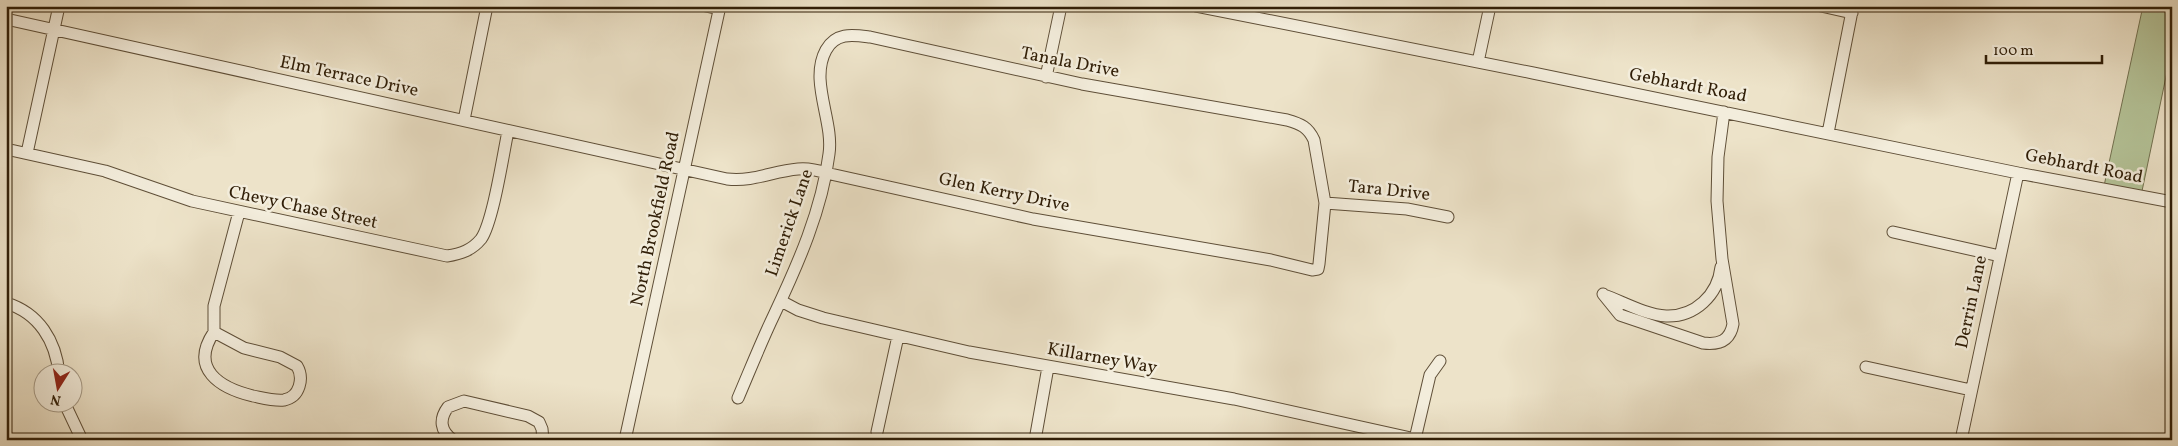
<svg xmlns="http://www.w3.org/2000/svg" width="2178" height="446" viewBox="0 0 2178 446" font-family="Vollkorn,serif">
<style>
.green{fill:#b5c499;stroke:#727150}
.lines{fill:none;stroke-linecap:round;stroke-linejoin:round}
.minor-casing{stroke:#5f4f38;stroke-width:13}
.minor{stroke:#f3eddc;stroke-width:11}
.labels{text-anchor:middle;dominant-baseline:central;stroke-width:5;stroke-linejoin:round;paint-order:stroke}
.street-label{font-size:18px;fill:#301e07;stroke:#f3eddc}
</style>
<rect width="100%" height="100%" fill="#ede3c9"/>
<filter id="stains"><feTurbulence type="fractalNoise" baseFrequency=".004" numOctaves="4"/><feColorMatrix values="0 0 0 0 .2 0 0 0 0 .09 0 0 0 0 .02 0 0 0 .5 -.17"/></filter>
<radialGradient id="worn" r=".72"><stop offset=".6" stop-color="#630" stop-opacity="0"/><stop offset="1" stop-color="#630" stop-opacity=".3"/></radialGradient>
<!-- green -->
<path class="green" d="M2143 6H2172V48L2142 191 2104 186Z"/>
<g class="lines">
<defs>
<path id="minor" d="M706 6 719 9
M1196 6 1533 73 2018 173 2172 202
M1821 6 1852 13
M6 19 727 179C754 182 773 171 798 169 808 168 817 170 826 173L1033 219 1271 260 1312 270 1318 269 1319 264 1325 203 1314 140C1308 127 1301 124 1287 120L1082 84 870 37C853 35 836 32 826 50 809 81 834 121 829 154 822 210 798 264 774 315 761 342 750 370 738 398
M1478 62 1490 6
M1046 77 1061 6
M464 120 487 6
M1828 133 1853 6
M6 149 105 171 192 201 447 256C461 254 472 250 481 239 493 222 503 155 508 131
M27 153 59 6
M1325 203 1407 209 1448 217
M1893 232 2000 256
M1603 294 1620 315 1703 343C1719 345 1730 341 1733 324L1722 259 1717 201 1718 157 1724 112
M1604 295C1623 302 1646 315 1666 316 1695 317 1718 295 1721 267
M781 301 798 310 823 318 969 352 1234 399 1420 440
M6 303C39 313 56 341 59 374
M214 332 244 348 280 357 297 366C304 378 300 397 284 400 274 401 263 398 253 396 220 388 189 369 214 332Z
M214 332V306L239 212
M1866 367 1971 390
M65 404 82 440
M877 432 898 336
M1415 439 1430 375 1440 361
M453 440C440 431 439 419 448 407L464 401 528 416 539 422 542 429 543 440
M625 440 720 6
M1035 440 1048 367
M1961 440 2018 173"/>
</defs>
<!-- minor casing -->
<use href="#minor" class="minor-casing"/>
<!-- minor -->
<use href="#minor" class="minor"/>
</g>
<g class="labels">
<!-- street labels -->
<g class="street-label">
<text transform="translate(1070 63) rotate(11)">Tanala Drive</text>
<text transform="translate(349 77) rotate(12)">Elm Terrace Drive</text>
<text transform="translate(1688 86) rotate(11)">Gebhardt Road</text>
<text transform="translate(2084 167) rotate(11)">Gebhardt Road</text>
<text transform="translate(1389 191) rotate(6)">Tara Drive</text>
<text transform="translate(1004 193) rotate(12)">Glen Kerry Drive</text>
<text transform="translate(303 208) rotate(12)">Chevy Chase Street</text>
<text transform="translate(656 219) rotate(-78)">North Brookfield Road</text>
<text transform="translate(790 223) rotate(-71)">Limerick Lane</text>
<text transform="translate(1972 302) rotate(-78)">Derrin Lane</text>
<text transform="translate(1102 359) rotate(10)">Killarney Way</text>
</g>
</g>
<!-- margin -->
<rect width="2178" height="446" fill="none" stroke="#ede3c9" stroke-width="25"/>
<rect x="8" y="8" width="2163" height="431" fill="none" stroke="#301e07" stroke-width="2.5"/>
<rect x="12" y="12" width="2153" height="421" fill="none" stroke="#301e07"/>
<!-- north arrow -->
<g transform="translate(58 388) rotate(191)"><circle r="24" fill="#f3eddc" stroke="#a59a87"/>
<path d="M0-4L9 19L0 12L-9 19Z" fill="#8f2418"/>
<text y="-8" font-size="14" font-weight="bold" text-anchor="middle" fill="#301e07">N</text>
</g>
<!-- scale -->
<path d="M1986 55v8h116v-8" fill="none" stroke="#301e07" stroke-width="2.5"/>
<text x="1993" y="55" font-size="15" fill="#301e07" stroke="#f3eddc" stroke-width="4" paint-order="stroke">100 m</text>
<rect width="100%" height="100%" filter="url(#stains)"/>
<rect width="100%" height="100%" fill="url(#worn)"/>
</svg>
